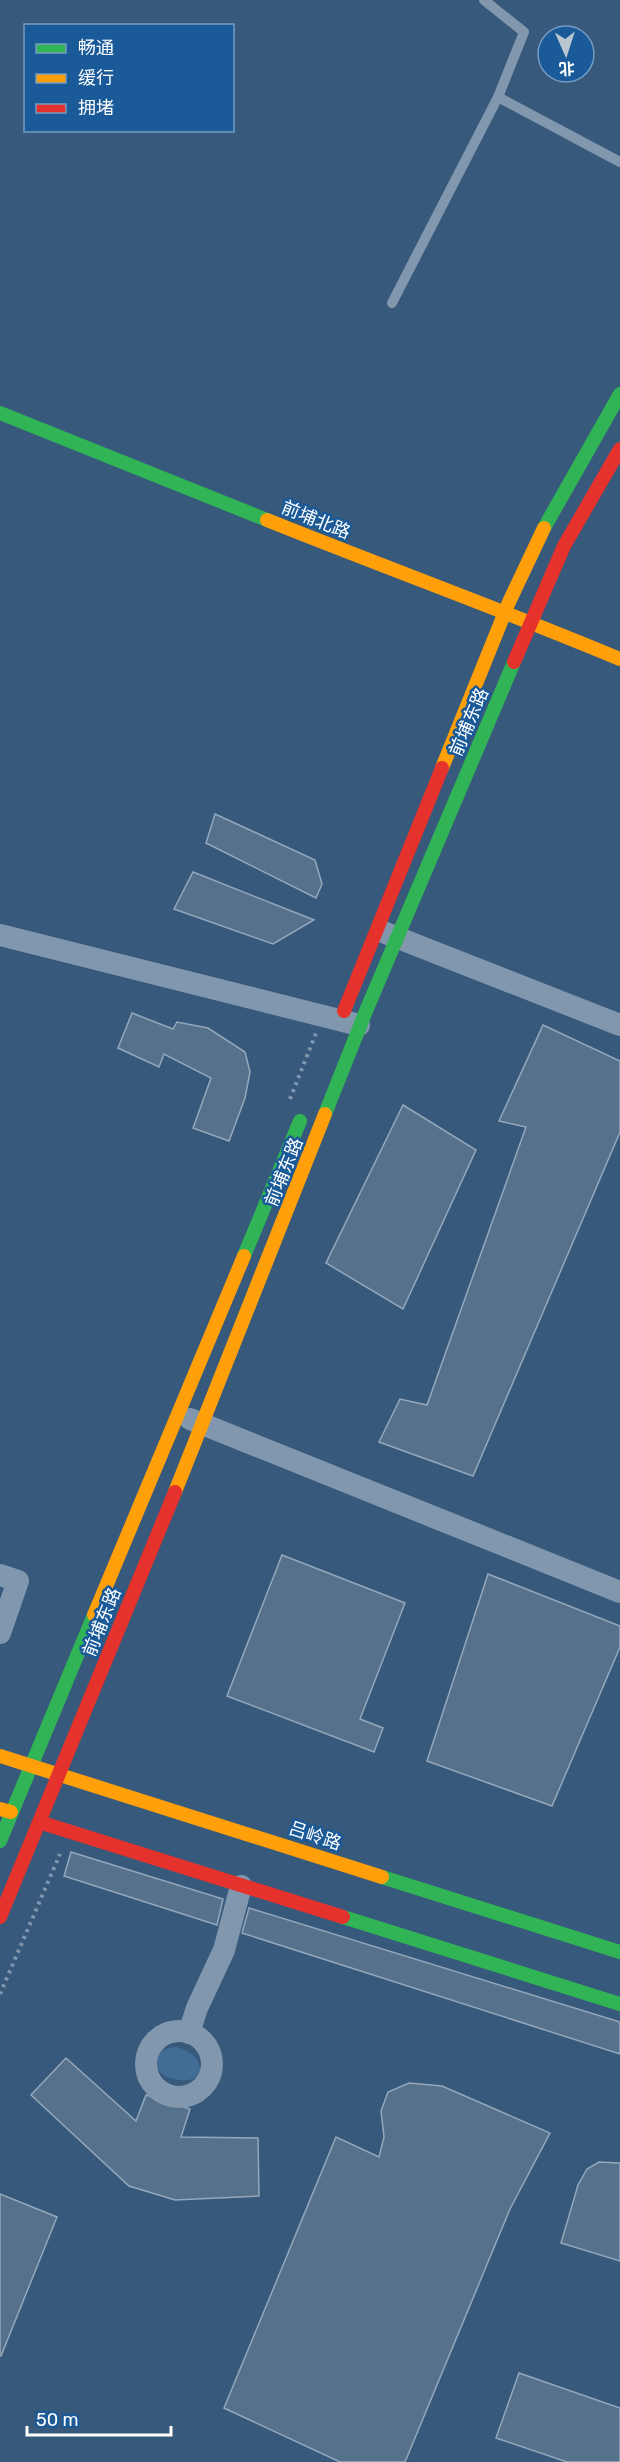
<svg xmlns="http://www.w3.org/2000/svg" width="620" height="2462" viewBox="0 0 620 2462" font-family="Rubik,'Noto Sans SC',sans-serif">
<style>
.water{fill:#406c96}
.building{fill:#55718c;stroke:#95a8bb;stroke-width:1.5}
.lines{fill:none;stroke-linecap:round;stroke-linejoin:round}
.path{stroke:#8197ad;stroke-width:4;stroke-dasharray:3 4.5;stroke-linecap:butt}
.lane{stroke:#8197ad;stroke-width:10}
.street{stroke:#8197ad;stroke-width:22}
.fast{stroke:#30b455;stroke-width:14}
.slow{stroke:#ff9f0a;stroke-width:14}
.jam{stroke:#e5322d;stroke-width:14}
.labels{text-anchor:middle;dominant-baseline:central;stroke-width:5;stroke-linejoin:round;paint-order:stroke}
.street-label{font-size:18px;fill:#fff;stroke:#1a5a98}
</style>
<rect width="100%" height="100%" fill="#37597b"/>
<!-- water -->
<path class="water" d="M176 2047C191 2050 202 2060 200 2076 184 2085 158 2080 153 2060 159 2050 165 2048 176 2047Z"/>
<!-- building -->
<path class="building" d="M215 814 315 860 322 884 316 898 206 843Z
M193 872 314 920 273 944 174 909Z
M132 1013 173 1029 177 1022 208 1028 245 1052 250 1072 245 1098 229 1141 193 1128 211 1078 164 1054 159 1067 118 1048Z
M543 1025 620 1061V1132L473 1476 379 1442 400 1399 427 1405 526 1127 499 1121Z
M403 1105 476 1150 403 1309 326 1263Z
M282 1555 405 1603 360 1719 383 1728 374 1752 227 1696Z
M488 1574 620 1626V1647L552 1806 427 1761Z
M71 1852 223 1899 217 1925 64 1876Z
M249 1908 620 2022V2054L242 1933Z
M66 2058 136 2121 146 2095 190 2109 181 2137 258 2138 259 2196 175 2200 129 2186 31 2095Z
M409 2083 442 2086 550 2133 510 2209 405 2462H340L224 2408 336 2137 379 2157 384 2137 381 2111 388 2092Z
M599 2162 620 2163V2261L561 2243 578 2185 587 2169Z
M0 2194 57 2217 1 2356H0Z
M519 2373 620 2408V2462H567L496 2438Z"/>
<g class="lines">
<!-- path -->
<path class="path" d="M290 1099 316 1033
M0 1994 60 1854"/>
<!-- lane -->
<path class="lane" d="M498 97 620 162
M392 303 498 97 524 32 484 0"/>
<!-- street -->
<path class="street" d="M383 932 620 1025
M0 935 359 1025
M190 1419 620 1592
M0 1575 18 1581 0 1633
M146 2064a33 33 0 1 1 66 0a33 33 0 1 1-66 0Z
M189 2033 197 2008 224 1950 241 1886"/>
<!-- fast -->
<path class="fast" d="M0 413 267 520
M544 528 620 394
M325 1114 366 1011 514 662
M244 1256 300 1121
M0 1841 94 1615
M382 1877 620 1952
M343 1917 620 2004"/>
<!-- slow -->
<path class="slow" d="M267 520C384 567 503 610 620 659
M442 768 509 602 544 528
M175 1492 325 1114
M94 1615 244 1256
M0 1756 382 1877
M0 1809 11 1812"/>
<!-- jam -->
<path class="jam" d="M514 662 564 546 620 449
M344 1011 442 768
M39 1822 343 1917
M0 1917 175 1492"/>
</g>
<g class="labels">
<!-- street labels -->
<g class="street-label">
<text transform="translate(316 520) rotate(22)">前埔北路</text>
<text transform="translate(469 722) rotate(-67)">前埔东路</text>
<text transform="translate(284 1172) rotate(-68)">前埔东路</text>
<text transform="translate(102 1622) rotate(-68)">前埔东路</text>
<text transform="translate(315 1836) rotate(18)">吕岭路</text>
</g>
</g>
<!-- legend -->
<rect x="24" y="24" width="210" height="108" fill="#1a5a98" stroke="#769cc1" stroke-width="1.5"/>
<rect x="36" y="44" width="30" height="9" fill="#30b455" stroke="#769cc1" stroke-width="1.5"/>
<text x="78" y="54" font-size="18" fill="#ffffff">畅通</text>
<rect x="36" y="74" width="30" height="9" fill="#ff9f0a" stroke="#769cc1" stroke-width="1.5"/>
<text x="78" y="84" font-size="18" fill="#ffffff">缓行</text>
<rect x="36" y="104" width="30" height="9" fill="#e5322d" stroke="#769cc1" stroke-width="1.5"/>
<text x="78" y="114" font-size="18" fill="#ffffff">拥堵</text>
<!-- north arrow -->
<g transform="translate(566 54) rotate(177)"><circle r="28" fill="#1a5a98" stroke="#769cc1" stroke-width="1.5"/>
<path d="M0-4.5L10 22L0 15L-10 22Z" fill="#b9c5d1"/>
<text y="-9" font-size="16" font-weight="bold" text-anchor="middle" fill="#ffffff">北</text>
</g>
<!-- scale -->
<path d="M27 2426v9h144v-9" fill="none" stroke="#ffffff" stroke-width="3"/>
<text x="36" y="2426" font-size="18" fill="#ffffff" stroke="#1a5a98" stroke-width="4.5" paint-order="stroke">50 m</text>
</svg>
